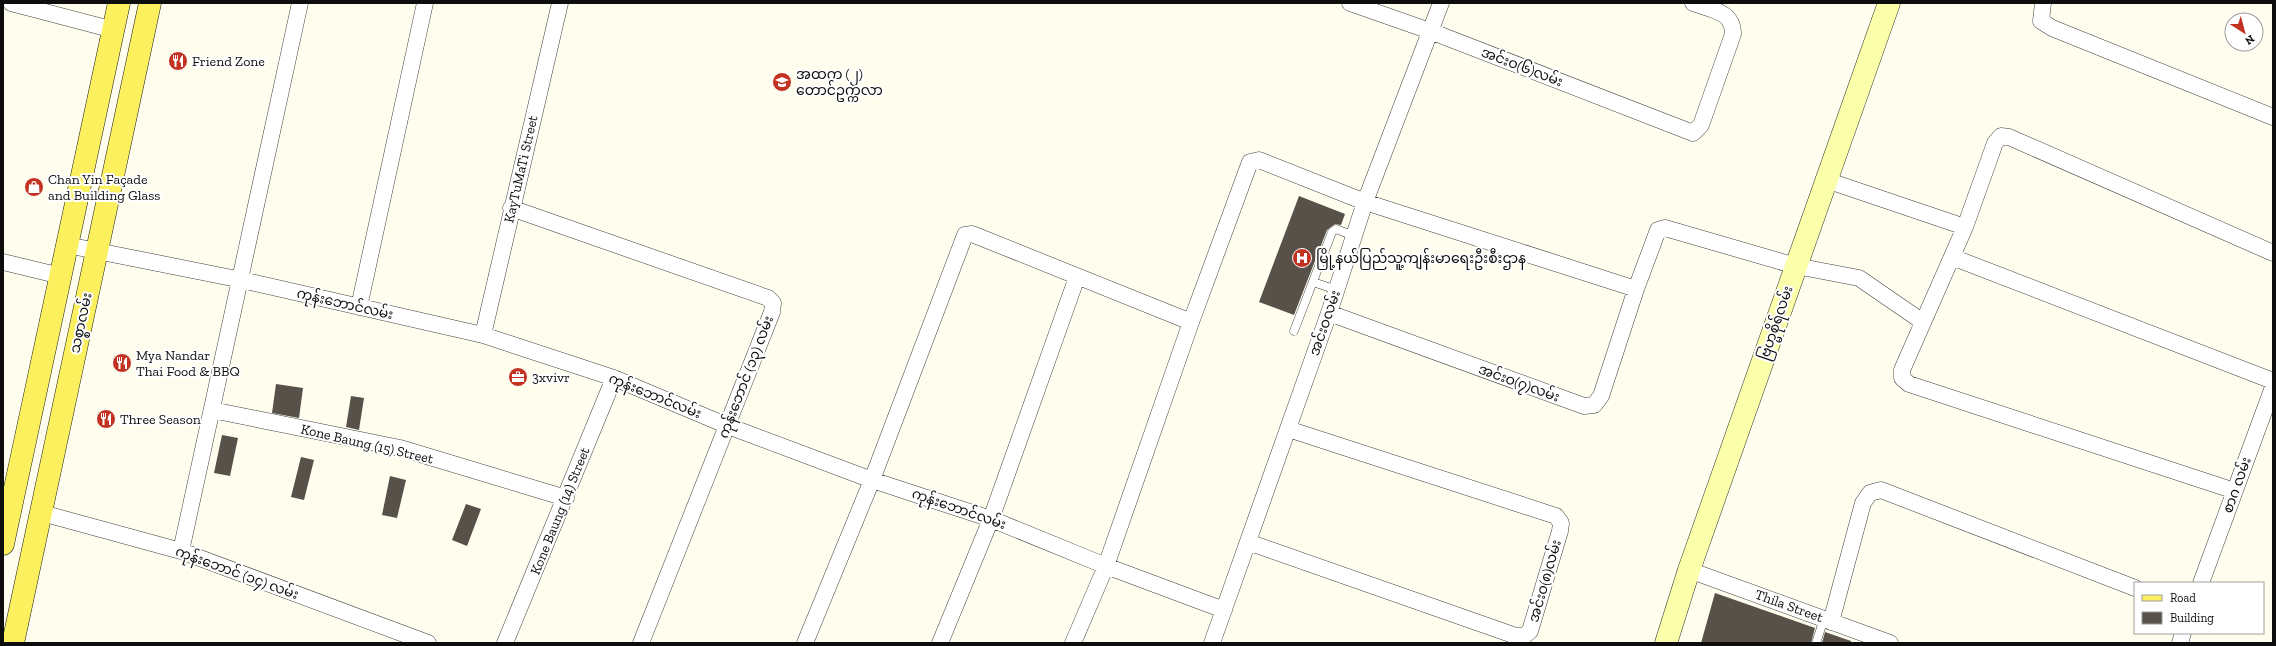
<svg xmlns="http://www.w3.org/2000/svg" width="2276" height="646" viewBox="0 0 2276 646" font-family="'Zilla Slab','Noto Sans Myanmar',serif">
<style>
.building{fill:#575149}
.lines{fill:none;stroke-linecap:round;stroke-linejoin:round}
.lane-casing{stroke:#404040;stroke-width:9}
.street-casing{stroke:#404040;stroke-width:17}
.secondary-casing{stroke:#2f2f2f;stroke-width:23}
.primary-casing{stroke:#1e1e1e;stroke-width:23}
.lane{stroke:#fff;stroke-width:8}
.street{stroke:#fff;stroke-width:16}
.secondary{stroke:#fbffa9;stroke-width:22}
.primary{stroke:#fdf05f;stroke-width:22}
.labels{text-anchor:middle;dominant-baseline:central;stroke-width:4;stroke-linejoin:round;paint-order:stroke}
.poi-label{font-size:14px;fill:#0d0d0d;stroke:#fff;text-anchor:start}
.street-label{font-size:14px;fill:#0d0d0d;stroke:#fff}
</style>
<rect width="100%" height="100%" fill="#fffeee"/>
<!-- building -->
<path class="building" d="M1299 196 1345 214 1341 225 1335 224 1327 230 1294 315 1259 302Z
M276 384 303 388 299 418 272 413Z
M351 396 364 398 359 430 346 427Z
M222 435 238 438 230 476 214 473Z
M301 457 314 460 304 500 291 497Z
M390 476 406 480 397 518 382 515Z
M466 504 481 509 467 546 452 540Z
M1715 593 1815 628 1811 643H1701Z
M1825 632 1851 641V643H1822Z"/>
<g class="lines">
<defs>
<path id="lane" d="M1313 282 1337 290
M1294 331 1332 232 1336 229 1354 236
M1816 643 1824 619"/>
<path id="street" d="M11 3 114 30
M1350 3 1430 31 1693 133 1701 125 1733 34C1733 11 1712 10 1693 3
M2043 3 2041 21 2052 28 2273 117
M1826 180 1965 227
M511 208 768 298 773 303 772 312 641 643
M67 245 242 280 483 335 614 378 728 426 872 480 991 519 1106 566 1224 610
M1952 257 2273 381
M3 262 61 276
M359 307 425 3
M1329 313 1584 406 1594 405 1601 396 1636 289 1658 230 1665 228 1796 266 1859 278 1923 322
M483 335 560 3
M212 410 400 448 566 498
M2235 491 1909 384 1902 378V370L1965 227 1995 143 2001 136 2009 137 2273 253
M42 513 181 551 428 643
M1248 542 1516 636H1524L1530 631 1560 531 1561 523 1556 516 1288 429
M181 551 300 3
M1689 570 1890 643
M2201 583 2273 387
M1831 622 1863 503 1870 493 1881 490 2135 588
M505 643 614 378
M805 643 872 480 965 235 972 234 1191 322
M940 643 991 519 1077 277
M1073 643 1106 566 1191 322 1250 162 1259 160 1365 202 1636 289
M1212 643 1329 313 1365 202 1441 3
M2180 643 2183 633"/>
<path id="secondary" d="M1666 643 1689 570 1889 3"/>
<path id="primary" d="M3 544 119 3
M13 643 150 3"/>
</defs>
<!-- lane casing -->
<use href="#lane" class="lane-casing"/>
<!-- street casing -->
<use href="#street" class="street-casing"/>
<!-- secondary casing -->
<use href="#secondary" class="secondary-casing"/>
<!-- primary casing -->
<use href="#primary" class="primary-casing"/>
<!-- lane -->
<use href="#lane" class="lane"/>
<!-- street -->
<use href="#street" class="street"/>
<!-- secondary -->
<use href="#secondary" class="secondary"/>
<!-- primary -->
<use href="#primary" class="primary"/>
</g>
<!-- icons -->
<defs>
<symbol id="restaurant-disc" viewBox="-11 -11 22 22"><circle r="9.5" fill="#c33220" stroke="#fff"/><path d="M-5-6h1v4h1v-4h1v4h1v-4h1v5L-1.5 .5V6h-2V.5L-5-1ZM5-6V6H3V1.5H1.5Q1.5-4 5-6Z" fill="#fff"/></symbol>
<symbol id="school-disc" viewBox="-11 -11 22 22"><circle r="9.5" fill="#c33220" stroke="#fff"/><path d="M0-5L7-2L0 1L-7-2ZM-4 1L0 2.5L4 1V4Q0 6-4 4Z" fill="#fff"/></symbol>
<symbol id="shop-disc" viewBox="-11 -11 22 22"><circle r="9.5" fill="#c33220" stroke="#fff"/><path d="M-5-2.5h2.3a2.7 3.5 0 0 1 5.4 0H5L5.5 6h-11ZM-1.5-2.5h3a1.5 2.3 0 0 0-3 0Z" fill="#fff"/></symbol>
<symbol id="hospital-disc" viewBox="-11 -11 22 22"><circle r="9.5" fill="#c33220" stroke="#fff"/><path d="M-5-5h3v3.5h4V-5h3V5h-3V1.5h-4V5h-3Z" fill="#fff"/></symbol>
<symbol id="office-disc" viewBox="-11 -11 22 22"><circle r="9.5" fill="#c33220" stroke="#fff"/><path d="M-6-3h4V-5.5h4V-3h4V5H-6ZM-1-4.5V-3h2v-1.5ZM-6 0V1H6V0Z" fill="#fff"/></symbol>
</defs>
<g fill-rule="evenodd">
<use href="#restaurant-disc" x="167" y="50" width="22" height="22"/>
<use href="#school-disc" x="771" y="71" width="22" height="22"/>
<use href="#shop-disc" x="23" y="176" width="22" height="22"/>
<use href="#hospital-disc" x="1291" y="247" width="22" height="22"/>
<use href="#restaurant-disc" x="111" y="352" width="22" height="22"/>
<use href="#office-disc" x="507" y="366" width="22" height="22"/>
<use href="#restaurant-disc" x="95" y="408" width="22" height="22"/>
</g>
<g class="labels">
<!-- poi labels -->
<g class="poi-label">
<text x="192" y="61">Friend Zone</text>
<text x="796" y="74">အထက (၂)<tspan x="796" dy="16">တောင်ဥက္ကလာ</tspan></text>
<text x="48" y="179">Chan Yin Façade<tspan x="48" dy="16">and Building Glass</tspan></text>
<text x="1316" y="258">မြို့နယ်ပြည်သူ့ကျန်းမာရေးဦးစီးဌာန</text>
<text x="136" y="355">Mya Nandar<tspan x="136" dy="16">Thai Food &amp; BBQ</tspan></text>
<text x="532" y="377">3xvivr</text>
<text x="120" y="419">Three Season</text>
</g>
<!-- street labels -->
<g class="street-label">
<text transform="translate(1522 67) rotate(21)">အင်းဝ(၆)လမ်း</text>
<text transform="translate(521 169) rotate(-77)">KayTuMaTi Street</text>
<text transform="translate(345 304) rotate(13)">ကုန်းဘောင်လမ်း</text>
<text transform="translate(81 323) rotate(-78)">သစ္စာလမ်း</text>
<text transform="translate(1325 323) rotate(-71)">အင်းဝလမ်း</text>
<text transform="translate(1776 323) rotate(-71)">ဗြဟ္မစိုရ်လမ်း</text>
<text transform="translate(746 377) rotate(-69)">ကုန်းဘောင် (၁၃) လမ်း</text>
<text transform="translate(1519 383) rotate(20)">အင်းဝ(၇)လမ်း</text>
<text transform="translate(655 396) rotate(22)">ကုန်းဘောင်လမ်း</text>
<text transform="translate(367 444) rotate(13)">Kone Baung (15) Street</text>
<text transform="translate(2237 485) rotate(-70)">စာဂ လမ်း</text>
<text transform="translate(959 509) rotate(19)">ကုန်းဘောင်လမ်း</text>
<text transform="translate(560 511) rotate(-68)">Kone Baung (14) Street</text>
<text transform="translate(237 573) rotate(20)">ကုန်းဘောင် (၁၄) လမ်း</text>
<text transform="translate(1545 581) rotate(-74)">အင်းဝ(၈)လမ်း</text>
<text transform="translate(1789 606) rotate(20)">Thila Street</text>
</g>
</g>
<!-- border -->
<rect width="2276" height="646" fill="none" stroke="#0d0d0d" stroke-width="8"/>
<!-- legend -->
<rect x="2134" y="582" width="130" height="52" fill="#ffffff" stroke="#9e9e9e"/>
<rect x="2142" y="595" width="20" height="6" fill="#fdf05f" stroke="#9e9e9e"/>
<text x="2170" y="602" font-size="12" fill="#0d0d0d">Road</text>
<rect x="2142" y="612" width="20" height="12" fill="#575149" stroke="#9e9e9e"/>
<text x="2170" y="622" font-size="12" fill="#0d0d0d">Building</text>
<!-- north arrow -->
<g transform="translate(2244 32) rotate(144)"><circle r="19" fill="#ffffff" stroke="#9e9e9e"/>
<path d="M0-3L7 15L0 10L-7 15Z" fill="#c33220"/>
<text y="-6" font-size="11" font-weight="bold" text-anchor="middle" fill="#0d0d0d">N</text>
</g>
</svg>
